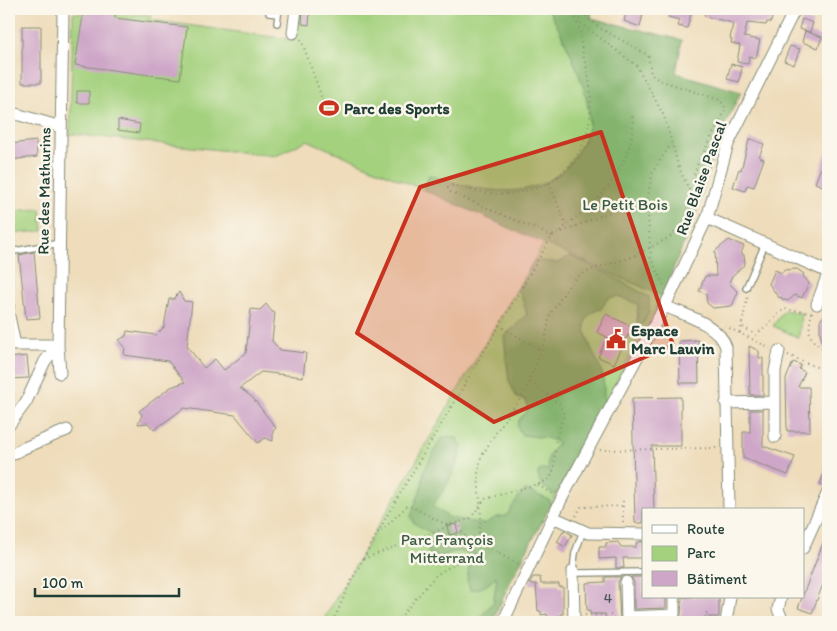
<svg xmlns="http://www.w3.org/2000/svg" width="837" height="631" viewBox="0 0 837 631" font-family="Itim,sans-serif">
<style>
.green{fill:#a4d17e;stroke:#628759}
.forest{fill:#83b36d;stroke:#517850}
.building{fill:#cea6c8}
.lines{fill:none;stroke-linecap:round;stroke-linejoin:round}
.lane-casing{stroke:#868c77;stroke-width:8}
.street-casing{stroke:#868c77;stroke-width:13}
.path{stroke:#868c77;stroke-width:2;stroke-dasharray:1 4;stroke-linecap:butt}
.lane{stroke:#fff;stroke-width:5.5}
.street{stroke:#fff;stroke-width:11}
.marked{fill:#c8321e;fill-opacity:0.2;stroke:#c8321e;stroke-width:4;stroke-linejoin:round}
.labels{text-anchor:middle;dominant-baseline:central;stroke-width:5;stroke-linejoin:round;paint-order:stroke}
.number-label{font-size:14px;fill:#4b5759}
.poi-label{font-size:16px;font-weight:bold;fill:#1f3d34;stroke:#fbf7ec;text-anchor:start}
.street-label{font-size:16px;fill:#1f3d34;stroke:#fbf7ec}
.park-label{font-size:16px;fill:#3a5b43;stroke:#fbf7ec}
</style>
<rect width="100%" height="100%" fill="#fbf7ec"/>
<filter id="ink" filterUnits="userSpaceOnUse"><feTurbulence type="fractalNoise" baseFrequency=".02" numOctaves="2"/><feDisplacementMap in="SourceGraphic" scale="10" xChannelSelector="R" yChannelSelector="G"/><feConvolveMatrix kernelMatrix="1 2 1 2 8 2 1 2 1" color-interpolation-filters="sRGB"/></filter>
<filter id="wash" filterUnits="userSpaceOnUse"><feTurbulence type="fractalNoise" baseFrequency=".0096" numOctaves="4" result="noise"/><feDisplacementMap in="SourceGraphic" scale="20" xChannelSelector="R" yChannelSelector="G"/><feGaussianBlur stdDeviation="1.12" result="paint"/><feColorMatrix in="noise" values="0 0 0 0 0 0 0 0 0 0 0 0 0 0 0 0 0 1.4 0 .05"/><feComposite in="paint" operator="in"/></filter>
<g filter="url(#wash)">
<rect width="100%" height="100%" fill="#eedcba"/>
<!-- green -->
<path class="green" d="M300 9H548C563 35 591 91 589 122 588 134 581 147 574 157 540 207 477 192 429 175L424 190 307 140 276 156 70 134 73 13 151 15V20L295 40Z
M41 209 43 231 9 234V211Z
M544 243 662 296 512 578 492 622H322Z
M784 310 801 313 799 338 773 326Z"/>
<!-- forest -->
<path class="forest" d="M548 9H592L591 18 682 40 676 73 741 92 717 141 699 206 662 296 424 190 429 175C477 191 540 207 574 157 581 147 588 134 589 122 591 92 563 35 548 9Z
M570 256 614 277 649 297V312L643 324 637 323 638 304 617 296 608 298 601 309C568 317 596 353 602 373 604 381 604 391 604 399 605 408 564 481 556 495 547 490 537 484 538 472L543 469 549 470C545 458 551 452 558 443L547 438 522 435 517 426 519 420 528 410 526 400 517 398 509 381 504 337 527 314 519 289 535 260 558 263Z
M448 436 457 438 462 447C457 469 446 489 432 506L450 518 484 524 497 517 506 516 521 494 526 490 549 500 551 505 512 578 492 622H476L494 601C493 592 498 584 496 576 490 585 481 589 470 590L467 580 470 560 483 559C467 553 457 547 442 557L430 555 427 550 434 535 414 523 411 516 422 485 424 470 441 439Z"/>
<g id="blocks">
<!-- building -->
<path class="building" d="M84 9H115V18L187 27 180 79 75 65Z
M303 9H310L309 25 302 24Z
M670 9H692L687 28 678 26 680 20 668 17Z
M706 9H757L773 12 771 22H767L766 25 747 23 744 37 760 40 756 58 749 56 748 64 737 62 740 45 731 43 732 40 730 39 733 23 704 16Z
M627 10 643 14 640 27 624 21Z
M802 19 813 23 810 32 799 29Z
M22 26H41V83H22Z
M805 31 822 37 818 48 802 42Z
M790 46 800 49 794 65 784 61Z
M731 64 742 67 739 82 727 79Z
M77 91H89V103H77Z
M118 120 140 124 139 133 118 130Z
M751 139 764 144 759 157 764 159 754 187 747 185 745 191 733 187 739 169 741 170 749 140Z
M36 141 37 157 9 160V144Z
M828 149V188L815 183Z
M729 240 744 246 741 253 744 255 745 264 732 276 729 283 738 292 732 306 713 308 707 303 706 294 699 291 705 276H716L715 251Z
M34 252 40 318 26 319 19 255Z
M797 269 804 274 803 276 809 283 802 298 795 295 788 301 782 299 781 297 779 298 769 284 775 270 782 273 784 270Z
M179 292 184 301 192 302 187 346 204 368 215 359 224 370 246 353 251 309 260 310 266 304 272 312H275L272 341 280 350 306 353 303 377 261 372 240 388 253 398 276 428 273 431V441L265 438 258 443 235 415 184 408 154 430 148 423 138 424 142 415 139 411 171 387 185 382 168 361 124 355 125 347 119 340 126 336 127 331 156 335 164 327 169 299H174Z
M828 312V350H824L820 333V320Z
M606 314 634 328 630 336 628 335 614 364 598 357 607 337 597 332Z
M698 340 699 383H680L679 341Z
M749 346 759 351V358H763V395H750Z
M27 356 29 378 9 379V358Z
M793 362 801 365 799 369 805 372 798 387H809L810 431H787L786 379Z
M681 397V446H652L654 510H643V523H635L632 398Z
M750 410H763V446L795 457 788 475 743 458V432H750Z
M827 464 828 485 824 486 820 484Z
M456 524 458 533 449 535 447 526Z
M564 530 572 535 565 547 557 542Z
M828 530V571L812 613 798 608Z
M643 541V558H623L624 568H616V558L599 559V547H606V543L618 542 621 547H636V543Z
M533 577H540L541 584H559V587H563V614H560V618H547V614L541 615V611H538L536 584H529Z
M605 577H621L618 582 620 622H606L605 614H590V610H587L586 583 605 582Z
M631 577H643V597H666V608L634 609V582Z
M682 597H719V617H710V622H675L681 615Z"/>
</g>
</g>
<g filter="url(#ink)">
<use href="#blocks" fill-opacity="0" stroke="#868c77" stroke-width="1"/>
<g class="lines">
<defs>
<path id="lane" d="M269 13 278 14
M277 23 279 9
M9 252 60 243
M9 275 11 307 9 311
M746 288 765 244
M583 531 575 553 573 571 580 573 643 572"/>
<path id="street" d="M293 33 296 9
M9 112 61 127
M707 218 828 272
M817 304 828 274
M665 306C684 315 719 324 726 347L729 510
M9 316 15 345H58L45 361 26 402 9 425
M60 373 58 345 63 9
M726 403 775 402
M775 437V371L779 351
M9 456 24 448 67 430
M553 517 588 533 643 534
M803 548 828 492
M573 571 574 622
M626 582 627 622
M781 597 778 609 783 622
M627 617 674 615V597
M503 622 561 500 671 294 707 218 728 144 795 9
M726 622 730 597"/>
</defs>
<!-- lane casing -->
<use href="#lane" class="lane-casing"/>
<!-- street casing -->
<use href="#street" class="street-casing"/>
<!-- path -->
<path class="path" d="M581 9 579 22 637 66 664 116 679 168 693 198 702 201
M301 39 324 104
M549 183 566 225
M561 231C569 221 579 216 588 208 612 187 638 148 632 114
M552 236 450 192 448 188 453 185C469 189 485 194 501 194 581 192 604 125 584 58 578 36 584 28 569 9
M664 285 651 259 647 200 653 171 671 144
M812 312C807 333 808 342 828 350
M499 325 541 351
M725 326 770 348
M743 327 756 335 784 309 812 313
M740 333 748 295
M788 355 828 372
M531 382 559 404 564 414 556 439 554 469 550 479 539 484
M9 392 17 397
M600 450 717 448
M623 501V524
M576 516 581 507 623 506
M458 522 463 535 520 565
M381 531 408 505 447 525
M363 559 442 529 447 525 470 519 485 499 537 484 553 495
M585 615H612
M683 619H706L705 613H708V622
M333 622 350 583 388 514 552 236 619 208 647 200
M396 622 436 575 467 556 478 543 481 517 478 473 481 457 500 426 525 392 545 341 550 315 568 287 577 277 596 268 632 257 670 237 681 226 689 214 693 198 694 175 698 163 726 109 720 100 659 80 651 74 648 55 600 28 581 12"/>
<!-- lane -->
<use href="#lane" class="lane"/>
<!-- street -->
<use href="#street" class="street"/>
</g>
</g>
<!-- marked area -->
<path class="marked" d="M601 132 673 345 494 422 357 333 420 187Z"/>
<!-- icons -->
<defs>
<symbol id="stadium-bare" viewBox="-9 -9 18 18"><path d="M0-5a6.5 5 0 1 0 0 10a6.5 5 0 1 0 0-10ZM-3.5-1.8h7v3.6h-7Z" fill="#c8321e" stroke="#fbf7ec" stroke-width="2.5" paint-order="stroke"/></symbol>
<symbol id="civic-bare" viewBox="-9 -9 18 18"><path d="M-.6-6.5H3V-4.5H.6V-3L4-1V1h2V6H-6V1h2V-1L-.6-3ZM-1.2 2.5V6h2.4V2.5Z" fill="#c8321e" stroke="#fbf7ec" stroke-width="2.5" paint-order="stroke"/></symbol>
</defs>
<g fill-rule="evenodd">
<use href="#stadium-bare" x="315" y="94" width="28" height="28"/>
<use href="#civic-bare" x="602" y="325" width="28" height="28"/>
</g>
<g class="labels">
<!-- number labels -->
<g class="number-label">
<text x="608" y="598">4</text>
</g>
<!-- poi labels -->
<g class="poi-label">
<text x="344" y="108">Parc des Sports</text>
<text x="631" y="330">Espace<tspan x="631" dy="18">Marc Lauvin</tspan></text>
</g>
<!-- street labels -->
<g class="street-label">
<text transform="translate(701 178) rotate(-70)">Rue Blaise Pascal</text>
<text transform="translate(44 191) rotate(-89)">Rue des Mathurins</text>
</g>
<!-- park labels -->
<g class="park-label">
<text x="625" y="204">Le Petit Bois</text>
<text x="447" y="539">Parc François<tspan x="447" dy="18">Mitterrand</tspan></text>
</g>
</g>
<!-- margin -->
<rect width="837" height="631" fill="none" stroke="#fbf7ec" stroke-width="30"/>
<!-- legend -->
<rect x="642" y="508" width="162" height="90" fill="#fbf7ec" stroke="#a3ada2"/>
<rect x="652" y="525" width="25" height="8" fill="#ffffff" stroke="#a3ada2"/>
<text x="687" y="534" font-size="15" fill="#1f3d34">Route</text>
<rect x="652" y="546" width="25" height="15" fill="#a4d17e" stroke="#a3ada2"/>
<text x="687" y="558" font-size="15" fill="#1f3d34">Parc</text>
<rect x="652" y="571" width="25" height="15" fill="#cea6c8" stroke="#a3ada2"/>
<text x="687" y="584" font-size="15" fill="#1f3d34">Bâtiment</text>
<!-- scale -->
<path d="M35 588v8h144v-8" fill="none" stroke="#1f3d34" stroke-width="2.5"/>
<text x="42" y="588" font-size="15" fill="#1f3d34" stroke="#fbf7ec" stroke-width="4" paint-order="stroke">100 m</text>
</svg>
